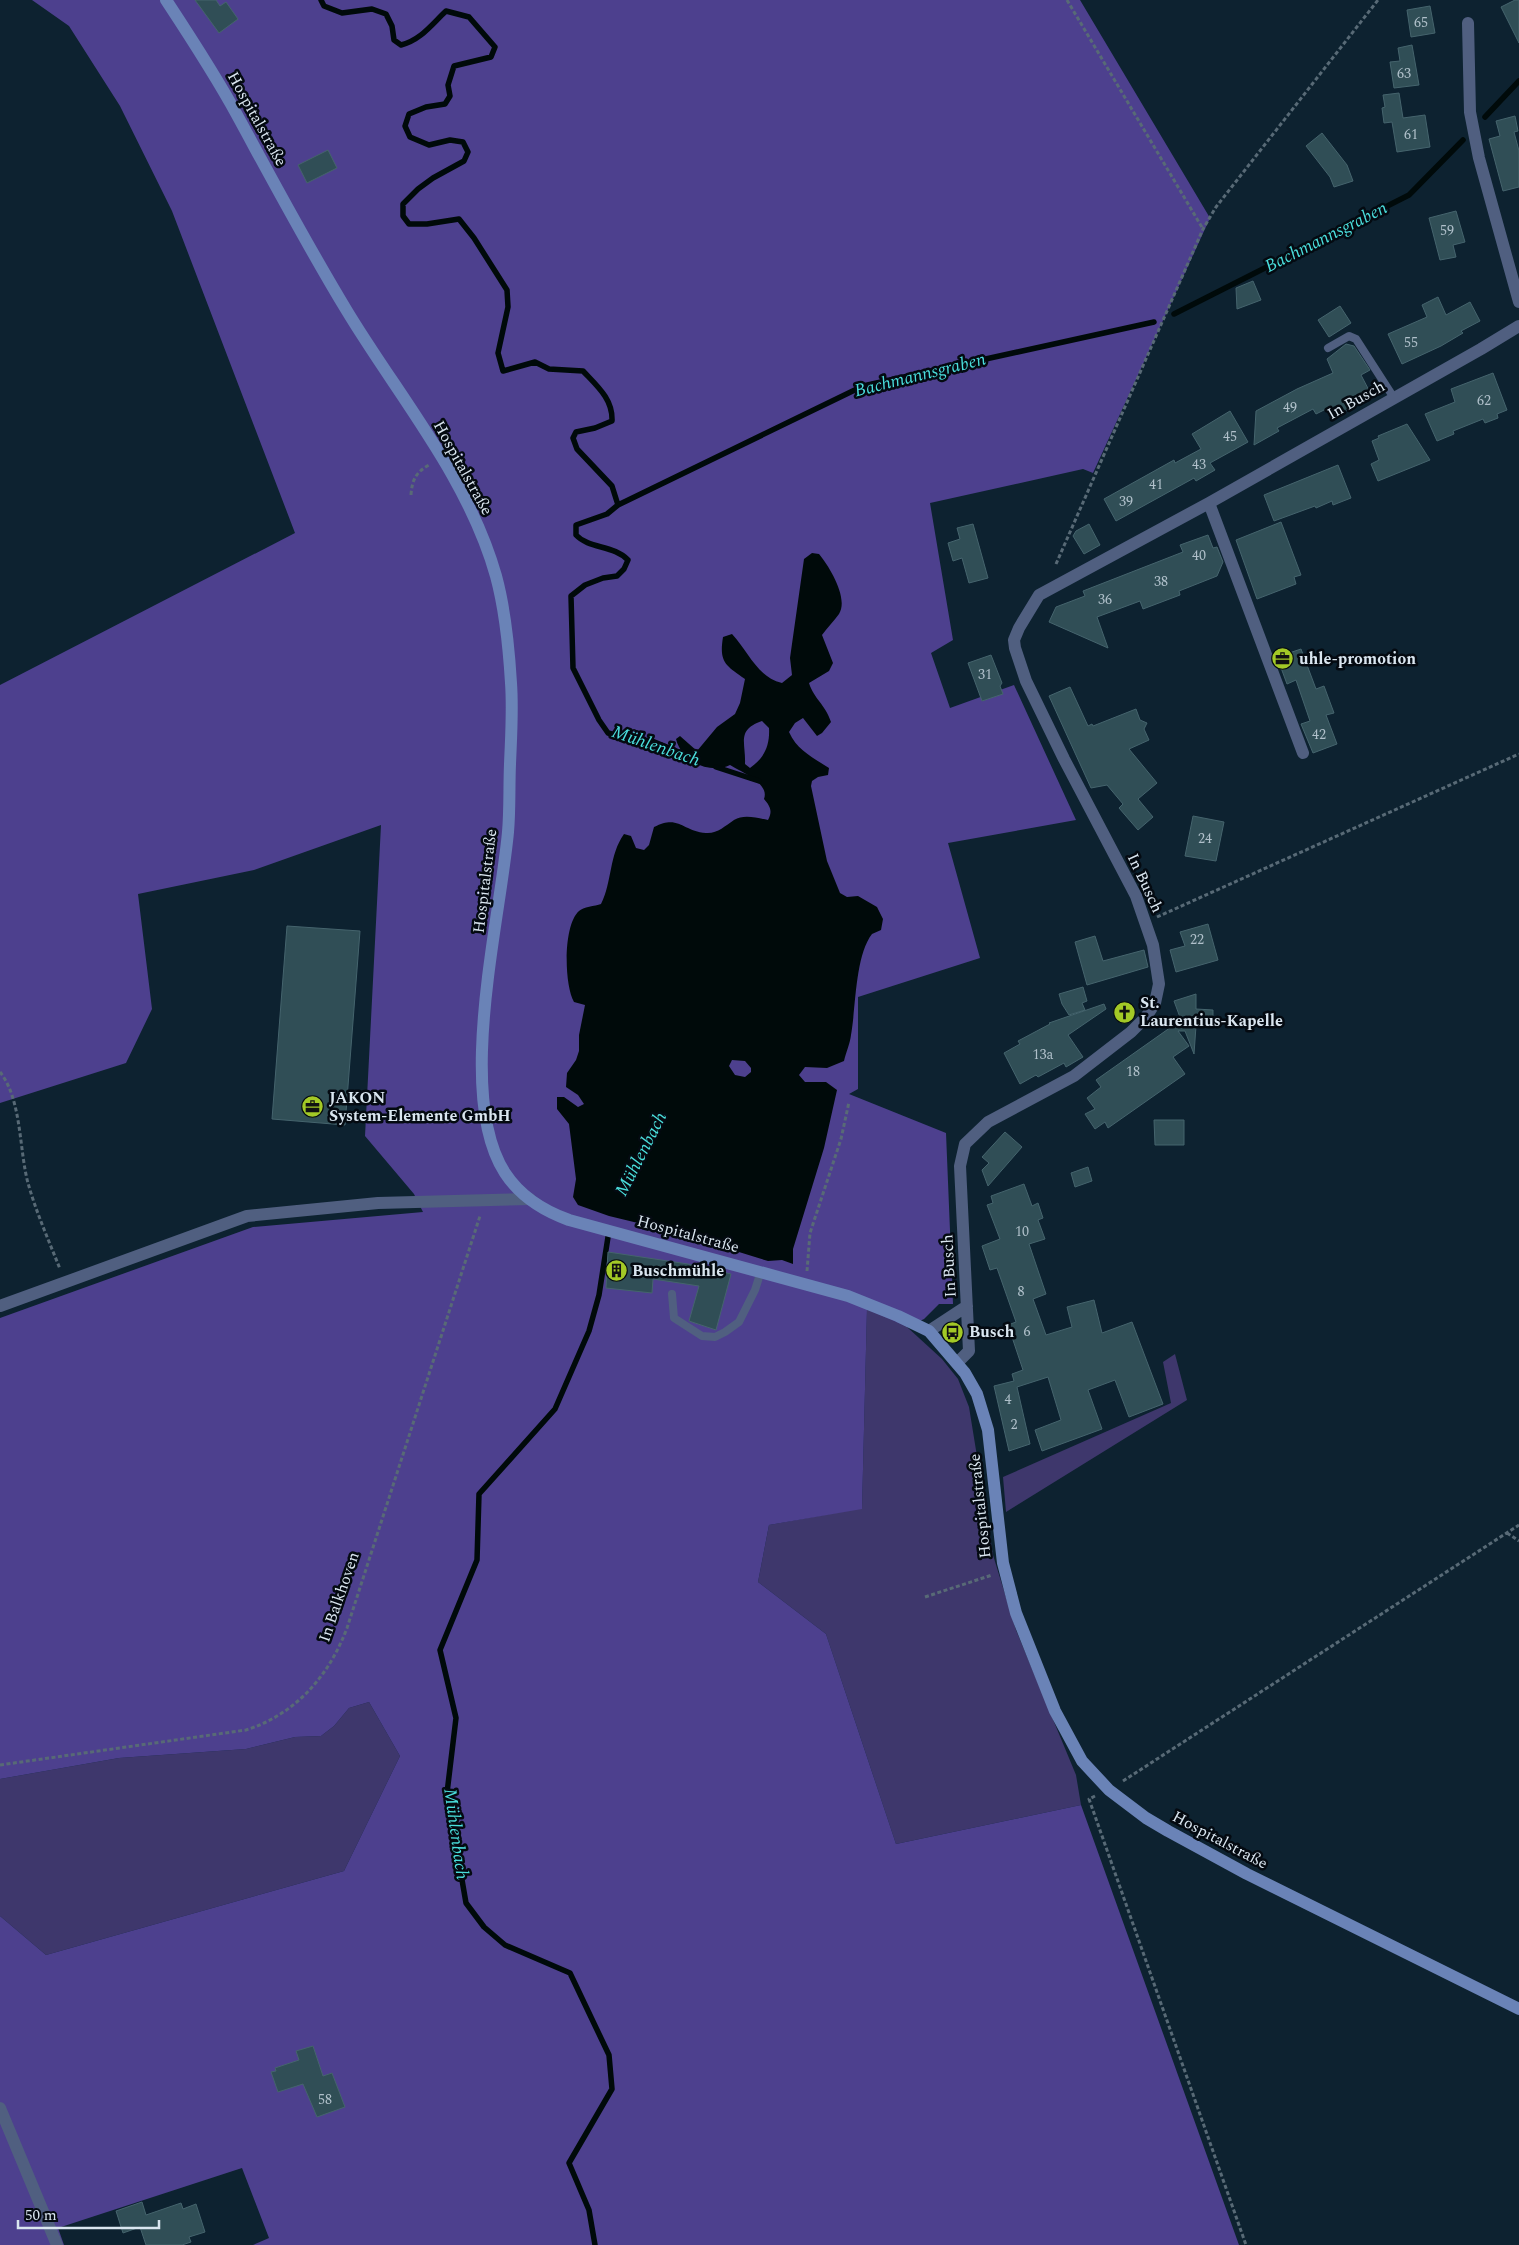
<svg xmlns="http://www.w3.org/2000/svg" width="1519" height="2245" viewBox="0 0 1519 2245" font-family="Spectral,serif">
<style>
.green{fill:#3e376c}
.forest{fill:#4d408e}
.water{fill:#000a0a;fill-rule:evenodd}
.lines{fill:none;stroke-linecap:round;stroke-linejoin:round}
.stream{stroke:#000a0a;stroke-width:5.5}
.building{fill:#304e56;stroke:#45646d}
.path{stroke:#586a76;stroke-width:3;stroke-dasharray:4 2.5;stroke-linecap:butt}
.lane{stroke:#505f80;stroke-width:8}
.street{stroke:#505f80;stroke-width:12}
.secondary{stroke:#6a83b7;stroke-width:12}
.labels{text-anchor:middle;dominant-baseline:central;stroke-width:5;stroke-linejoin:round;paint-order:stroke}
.number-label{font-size:14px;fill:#b0c0ca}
.street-label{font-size:16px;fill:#dae6f0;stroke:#040a11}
.poi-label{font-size:16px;font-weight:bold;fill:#dae6f0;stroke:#040a11;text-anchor:start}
.water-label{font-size:18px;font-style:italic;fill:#4adedc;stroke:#040a11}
</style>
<rect width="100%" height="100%" fill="#0d2230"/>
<!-- green -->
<path class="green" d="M867 1308 907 1327 942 1359 958 1379 969 1407 993 1555 1016 1630 1076 1775 1081 1805 896 1844 826 1634 758 1582 769 1525 862 1508Z
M1175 1354 1187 1400 1006 1512 1003 1477 1171 1403 1163 1362Z
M369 1702 400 1756 344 1871 46 1955 0 1916V1779L119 1758 246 1749 295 1737 321 1736 334 1726 349 1708Z"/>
<!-- forest -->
<path class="forest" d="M32 0H1080L1210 218 1093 473 1083 469 930 503 953 640 931 653 950 708 1014 685 1076 820 948 843 980 958 858 997V1089L849 1094 946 1133 953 1304H939L924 1319 907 1327 867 1309 862 1509 769 1525 758 1582 826 1634 896 1844 1081 1805 1239 2245H253L269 2238 242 2168 58 2228 64 2245H0V1916L46 1955 344 1871 400 1756 369 1702 349 1708 334 1726 321 1736 295 1737 246 1749 119 1758 0 1779V1318L253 1227 423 1212 414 1194 365 1136 381 825 254 870 138 894 152 1009 126 1063 0 1103V685L295 533 172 211 120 106 69 26Z"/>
<!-- water -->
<path class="water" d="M812 553 819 554C829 566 849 598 839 614 834 621 827 628 822 635L833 663 829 671 809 683C814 699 825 704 831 722L822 733 817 736 803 718 795 723 789 732C797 750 812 757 829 768L828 775 818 777 812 781 811 786 827 861 840 893 847 897 858 896 877 907 883 919 881 930 872 934C855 956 856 1007 851 1035 850 1044 846 1052 844 1061L827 1068 805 1067 799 1075 805 1082H826L837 1090 824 1148 793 1249V1264L782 1260 768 1261 671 1231 609 1216 578 1205 573 1197 576 1179 569 1124 557 1109V1097H564L578 1107 584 1104 578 1095 566 1087 567 1073 576 1060 579 1051V1035L585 1005 574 1002C564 984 563 925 579 911 583 907 595 906 601 904 612 882 609 855 624 834L631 836 636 848 644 850 649 845 654 827C679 814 682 831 706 833 717 834 725 826 734 820 744 814 757 818 768 820 773 811 770 806 764 799 770 783 741 772 730 765 710 775 681 761 676 739L680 736 697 751 717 727 735 714 740 703 745 679C725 665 719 662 723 637L732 634C749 652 757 677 782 683L792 675 790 658 804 559ZM762 721 769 728C770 746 764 758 750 768L745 764C746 743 736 730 762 721ZM732 1060 745 1061 751 1068V1072L745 1077 735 1075 729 1066Z"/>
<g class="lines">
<!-- stream -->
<path class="stream" d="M321 0 324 6 342 13 372 9 386 14 392 26 394 40 401 45C421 40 432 24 446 11L469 17 495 47 491 57 454 66 448 85 450 96 445 104 426 107 409 114 405 126 410 137 429 145 450 140 463 142 468 152 464 161 433 178 418 189 403 204V216L409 224H427L459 219 474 238 507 290 508 307 498 353 503 371 535 362 549 369 583 371C597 386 613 399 612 421L595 428 576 432 573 438 577 449 612 486 618 505 607 514 576 525V535C589 549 614 545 628 560L624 569 617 576 603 578 585 585 571 596 573 668 599 720 608 733 630 739 652 741 686 755
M1485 117 1519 81
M1174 314 1409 195 1463 140
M618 505 863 386 1154 322
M716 767 759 781
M595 2245 589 2210 569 2163 612 2089 609 2055 570 1973 505 1945 484 1927 466 1903 447 1793 456 1718 440 1650 477 1560 479 1494 555 1409 589 1331 599 1295 608 1237"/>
</g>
<!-- building -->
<path class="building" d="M195 0H216L220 6 226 2 238 19 219 33Z
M1515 0H1519V43L1501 7Z
M1430 6 1435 33 1411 37 1407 10Z
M1412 45 1419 85 1394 88 1390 62 1400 61 1398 48Z
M1399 93 1403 118 1425 115 1430 147 1397 152 1392 122 1384 123 1382 108 1385 107 1383 95Z
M1515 116 1518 131 1514 132 1519 151V187L1503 191 1489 139 1500 136 1496 121Z
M1322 133 1347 165 1353 181 1334 187 1330 177 1306 146Z
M328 150 337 168 307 183 298 165Z
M1456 211 1465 242 1453 245 1456 257 1440 260 1429 218Z
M1253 281 1261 300 1237 309 1236 288Z
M1438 297 1446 315 1470 302 1480 321 1461 331 1463 333 1441 346 1402 364 1388 334 1427 317 1422 305Z
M1340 306 1351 323 1329 337 1318 320Z
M1346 344 1354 346 1370 370 1361 375 1372 396 1332 419 1326 409 1316 414 1313 409 1277 428 1279 431 1254 445 1256 411 1297 389 1333 373 1327 359Z
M1493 373 1507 410 1497 414 1498 418 1485 423 1483 419 1453 431 1454 434 1437 441 1425 414 1455 402 1451 389Z
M1230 411 1248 442 1210 463 1215 470 1196 481 1194 478 1116 521 1104 499 1174 460 1175 463 1201 449 1192 434Z
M1407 424 1430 460 1378 481 1371 464 1379 460 1372 441 1379 438 1378 436Z
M1338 465 1351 498 1333 505 1332 501 1316 508 1315 506 1274 521 1264 495Z
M1281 522 1301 575 1294 577 1296 584 1257 599 1236 540Z
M973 524 988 578 969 583 962 558 953 561 948 543 960 539 957 528Z
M1089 524 1100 545 1084 554 1073 536 1076 531Z
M1208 535 1213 548 1217 547 1223 562 1217 576 1179 591 1180 595 1143 609 1140 601 1097 617 1108 648 1049 622 1056 607 1085 596 1083 591 1183 552 1180 545Z
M1301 649 1316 689 1324 686 1334 713 1326 715 1337 744 1313 753 1301 724 1310 721 1296 680 1287 684 1277 657Z
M991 655 1002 683 1000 686 1003 694 982 701 968 663Z
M1070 687 1088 726 1092 724 1093 726 1136 709 1140 720 1147 723 1144 729 1149 740 1129 749 1157 783 1138 799 1153 817 1138 830 1119 808 1123 804 1107 785 1091 788 1049 696Z
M1193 816 1224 822 1216 861 1185 856Z
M1208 924 1218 960 1176 972 1170 950 1185 946 1180 932Z
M287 926 360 931 345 1125 272 1119Z
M1095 936 1103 961 1144 950 1148 967 1087 985 1075 942Z
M1083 987 1087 1001 1082 1003 1085 1010 1069 1015 1062 1004 1059 994Z
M1196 994V1009L1213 1010V1027L1196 1026 1194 1054 1185 1031H1178L1189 1046 1173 1057 1185 1074 1108 1128 1105 1122 1095 1129 1085 1114 1095 1109 1087 1098 1101 1087 1096 1080 1181 1020 1174 1001Z
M1104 1004 1106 1009 1068 1035 1083 1057 1066 1067 1064 1063 1038 1077 1036 1075 1020 1084 1004 1053 1020 1044 1018 1041 1050 1024 1049 1023Z
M1154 1120H1184V1145H1155Z
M1005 1132 1022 1147 988 1186 982 1170 989 1163 982 1157Z
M1088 1167 1092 1181 1075 1187 1071 1173Z
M1024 1184 1032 1206 1038 1203 1043 1218 1038 1220 1045 1239 1029 1244 1046 1294 1033 1299 1046 1335 1072 1327 1067 1307 1094 1300 1102 1333 1132 1322 1163 1404 1129 1417 1115 1380 1088 1390 1102 1429 1042 1451 1035 1430 1061 1420 1048 1377 1017 1387 1030 1444 1009 1451 994 1386 1014 1381 1012 1374 1023 1370 1008 1325 1016 1322 997 1268 990 1270 982 1246 1000 1239 987 1205 993 1203 991 1196Z
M608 1252 688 1264 731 1274 716 1330 689 1321 699 1286 653 1279 652 1293 606 1288Z
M313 2046 323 2076 332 2073 345 2107 317 2117 303 2084 278 2092 271 2072 276 2071 275 2068 299 2060 296 2051Z
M142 2202 146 2215 181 2203 183 2209 196 2204 205 2232 189 2237 191 2242 182 2245H146L140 2227 123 2233 116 2211Z"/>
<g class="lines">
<!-- path -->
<path class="path" d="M1067 0 1203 229
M411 495C412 480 416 472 429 465
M1056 564 1203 229 1216 207 1378 0
M1157 917 1519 754
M0 1072C22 1100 19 1150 28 1183 36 1212 49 1241 60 1269
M807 1271 810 1233 841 1139 849 1102
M1507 1533 1519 1541
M925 1597 992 1575
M0 1765 246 1730C296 1714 329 1676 347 1628L480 1216
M1123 1781 1519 1525
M1095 1796 1089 1799 1246 2245"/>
<!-- lane -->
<path class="lane" d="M1328 348 1349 336 1356 339 1394 398
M672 1294 674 1318 702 1336 715 1337 725 1332 739 1322 755 1290 761 1271"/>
<!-- street -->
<path class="street" d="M1468 23 1470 112 1479 158 1519 302
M1209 503 1303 753
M0 1306 247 1216 378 1203 530 1199
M929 1331 967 1306
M957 1363 969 1351 960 1166 965 1144 988 1122 1074 1076 1131 1032 1146 1017 1155 1003 1159 984 1153 945 1136 896 1064 759 1026 681 1015 648 1014 640 1019 628 1039 595 1209 503 1481 349 1519 326
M0 2108 57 2245"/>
<!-- secondary -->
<path class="secondary" d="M166 0C191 38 216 76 237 115 273 181 308 247 347 311 399 397 468 477 496 576 505 609 509 649 511 683 513 710 511 738 510 764 509 787 510 810 508 832 500 921 455 1096 505 1173 520 1196 544 1211 569 1220L848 1296 898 1316 929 1331 965 1373 977 1394 988 1430 1003 1563 1016 1613 1055 1711 1082 1761 1109 1790 1146 1818 1168 1831 1247 1874 1519 2009"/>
</g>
<!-- icons -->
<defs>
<symbol id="office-disc" viewBox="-11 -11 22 22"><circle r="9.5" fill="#a3c926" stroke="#040a11"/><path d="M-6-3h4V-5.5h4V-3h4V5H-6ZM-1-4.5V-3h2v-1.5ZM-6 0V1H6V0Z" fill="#111"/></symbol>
<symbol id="church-disc" viewBox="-11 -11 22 22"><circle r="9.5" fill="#a3c926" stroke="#040a11"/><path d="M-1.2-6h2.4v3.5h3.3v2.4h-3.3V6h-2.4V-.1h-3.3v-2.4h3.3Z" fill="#111"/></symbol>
<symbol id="building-disc" viewBox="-11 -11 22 22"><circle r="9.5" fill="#a3c926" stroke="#040a11"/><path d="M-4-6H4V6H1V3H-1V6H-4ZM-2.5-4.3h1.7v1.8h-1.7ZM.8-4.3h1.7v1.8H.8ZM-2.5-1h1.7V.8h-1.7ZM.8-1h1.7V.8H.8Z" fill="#111"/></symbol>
<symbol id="bus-disc" viewBox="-11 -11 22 22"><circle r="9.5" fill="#a3c926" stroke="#040a11"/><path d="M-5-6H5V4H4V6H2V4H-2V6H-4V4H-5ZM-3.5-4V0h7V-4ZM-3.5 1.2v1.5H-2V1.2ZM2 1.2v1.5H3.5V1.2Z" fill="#111"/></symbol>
</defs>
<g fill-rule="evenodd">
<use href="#office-disc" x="1270" y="646" width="25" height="25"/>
<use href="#church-disc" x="1112" y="1000" width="25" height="25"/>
<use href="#office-disc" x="300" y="1094" width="25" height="25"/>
<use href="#building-disc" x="604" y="1258" width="25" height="25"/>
<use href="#bus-disc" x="940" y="1320" width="25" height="25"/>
</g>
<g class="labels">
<!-- number labels -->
<g class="number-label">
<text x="1421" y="22">65</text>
<text x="1404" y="73">63</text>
<text x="1411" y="134">61</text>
<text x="1447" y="230">59</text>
<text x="1411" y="342">55</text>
<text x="1484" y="400">62</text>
<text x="1290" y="407">49</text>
<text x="1230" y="436">45</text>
<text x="1199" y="464">43</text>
<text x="1156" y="484">41</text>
<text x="1126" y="501">39</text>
<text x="1199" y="555">40</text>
<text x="1161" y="581">38</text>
<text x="1105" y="599">36</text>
<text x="985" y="674">31</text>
<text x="1319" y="734">42</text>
<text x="1205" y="838">24</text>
<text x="1197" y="939">22</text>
<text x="1043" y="1054">13a</text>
<text x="1133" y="1071">18</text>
<text x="1022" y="1231">10</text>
<text x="1021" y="1291">8</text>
<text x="1027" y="1331">6</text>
<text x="1008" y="1399">4</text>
<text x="1014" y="1424">2</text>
<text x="325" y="2099">58</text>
</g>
<!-- street labels -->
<g class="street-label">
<text transform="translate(257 119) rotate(61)">Hospitalstraße</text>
<text transform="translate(1356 400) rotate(-29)">In Busch</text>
<text transform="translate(463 468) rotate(61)">Hospitalstraße</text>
<text transform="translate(485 881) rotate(-83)">Hospitalstraße</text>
<text transform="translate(1145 883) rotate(65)">In Busch</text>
<text transform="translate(688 1234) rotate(15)">Hospitalstraße</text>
<text transform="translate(949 1266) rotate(-93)">In Busch</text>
<text transform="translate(980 1506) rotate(-96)">Hospitalstraße</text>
<text transform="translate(339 1597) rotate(-71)">In Balkhoven</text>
<text transform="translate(1220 1840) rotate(28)">Hospitalstraße</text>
</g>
<!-- poi labels -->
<g class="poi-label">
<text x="1299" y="659">uhle-promotion</text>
<text x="1140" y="1003">St.<tspan x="1140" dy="18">Laurentius-Kapelle</tspan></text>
<text x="329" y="1098">JAKON<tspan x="329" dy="18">System-Elemente GmbH</tspan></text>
<text x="632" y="1271">Buschmühle</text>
<text x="969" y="1332">Busch</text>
</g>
<!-- water labels -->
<g class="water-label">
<text transform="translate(1326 237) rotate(-27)">Bachmannsgraben</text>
<text transform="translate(920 375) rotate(-14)">Bachmannsgraben</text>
<text transform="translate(656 746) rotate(19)">Mühlenbach</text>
<text transform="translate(641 1154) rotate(-63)">Mühlenbach</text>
<text transform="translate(456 1834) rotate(82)">Mühlenbach</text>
</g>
</g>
<!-- scale -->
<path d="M18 2220v8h141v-8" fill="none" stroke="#dae6f0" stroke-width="2.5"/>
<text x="25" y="2220" font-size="15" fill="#dae6f0" stroke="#040a11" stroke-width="4" paint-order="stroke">50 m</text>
</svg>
